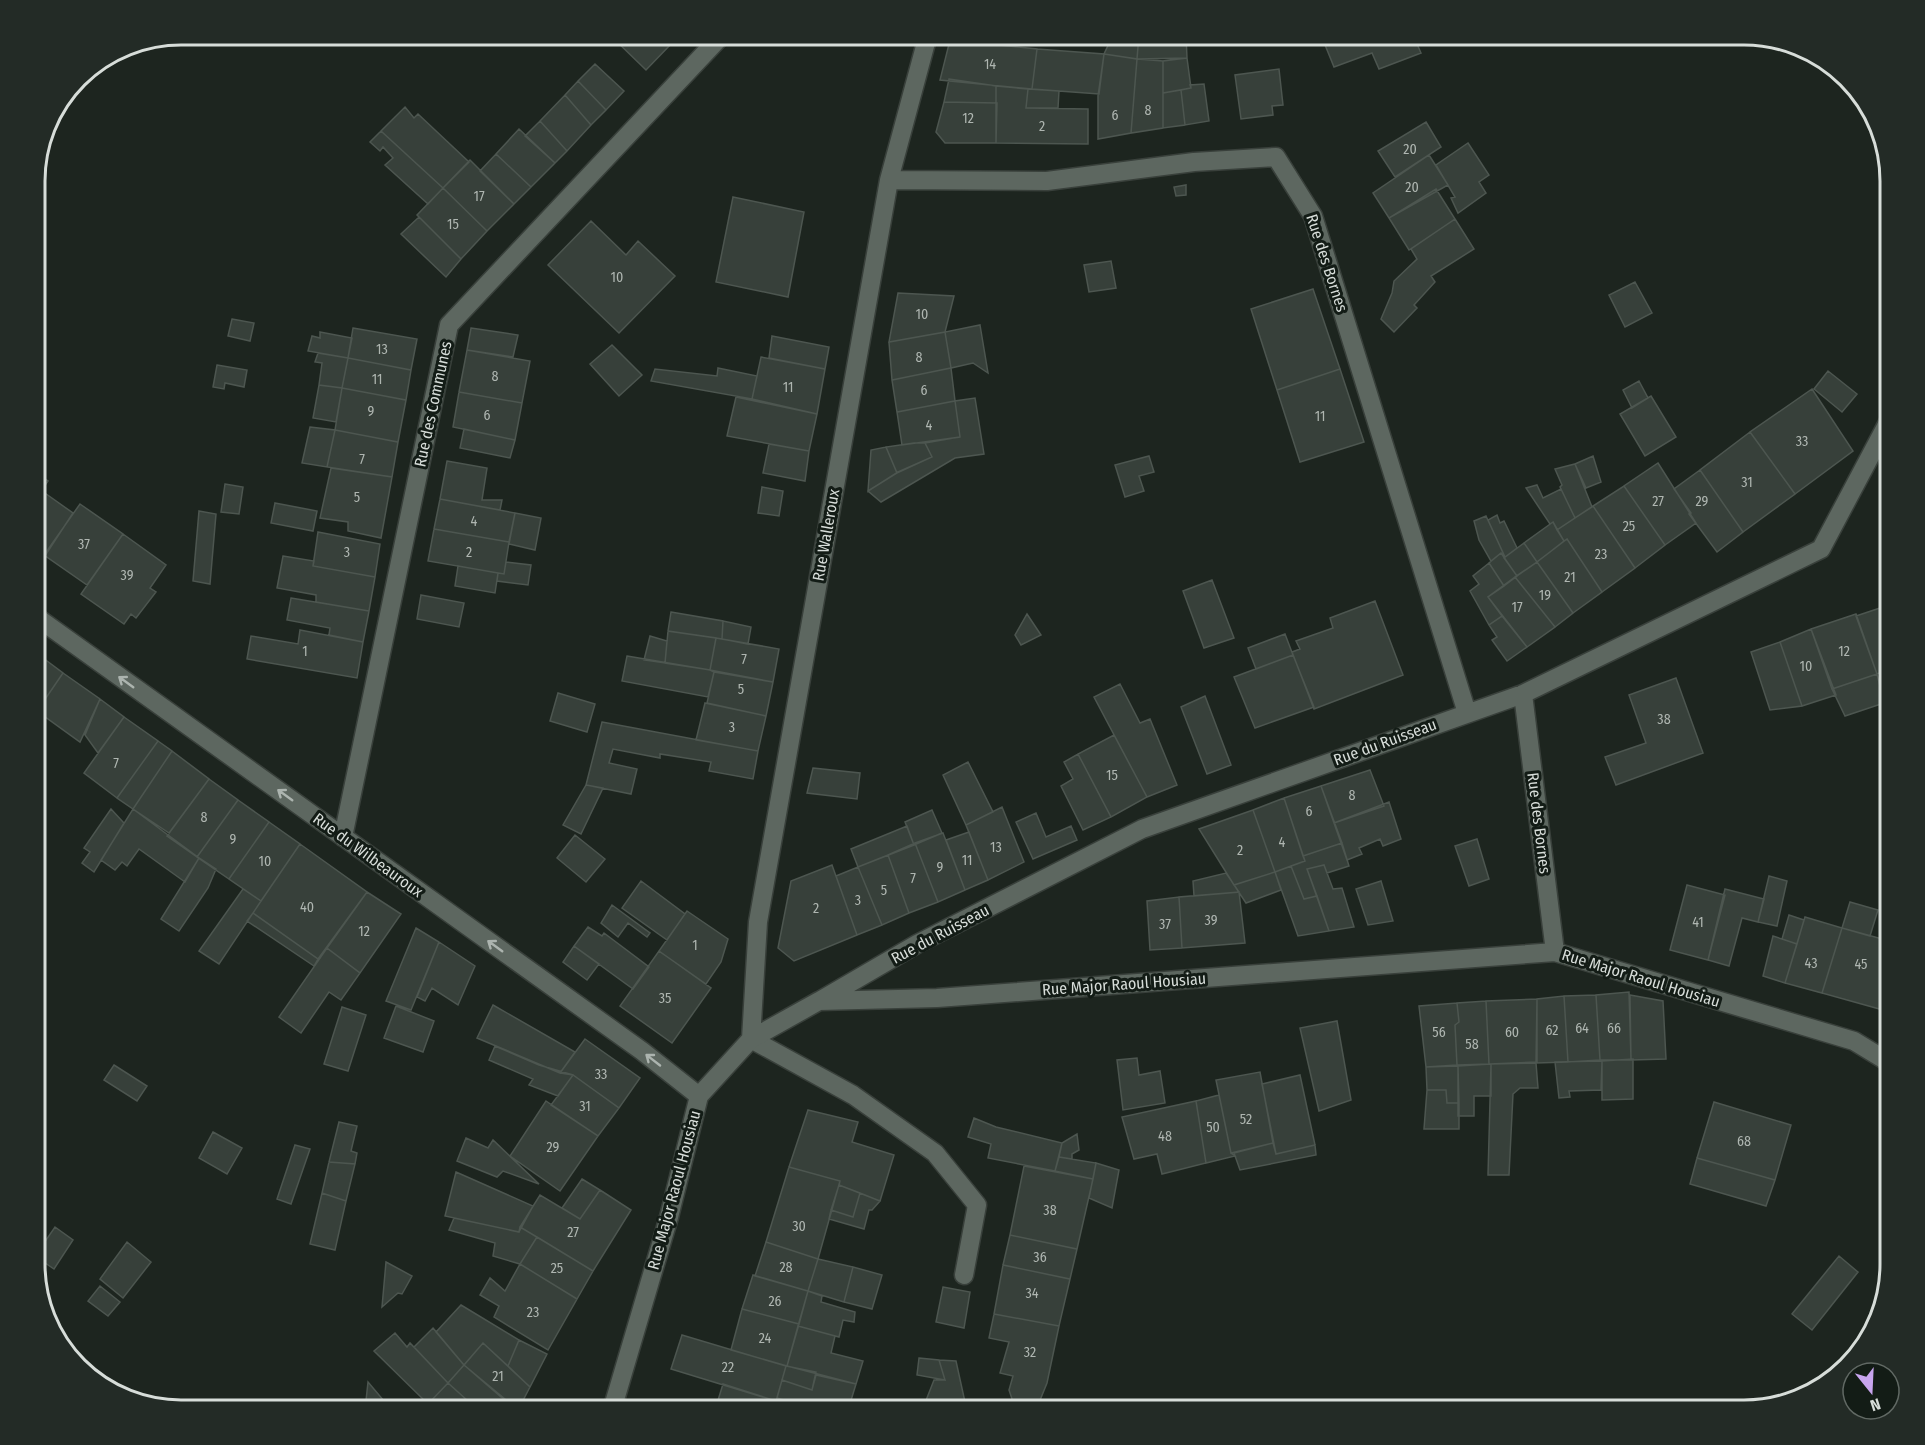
<svg xmlns="http://www.w3.org/2000/svg" width="1925" height="1445" viewBox="0 0 1925 1445" font-family="'Fira Sans Condensed',sans-serif">
<style>
.building{fill:#37403a;stroke:#4d5650;stroke-width:1.5}
.lines{fill:none;stroke-linecap:round;stroke-linejoin:round}
.lane-casing{stroke:#39403b;stroke-width:21}
.street-casing{stroke:#39403b;stroke-width:21}
.lane{stroke:#5d6760;stroke-width:18}
.street{stroke:#5d6760;stroke-width:18}
.oneway{stroke:#acb4af}
.labels{text-anchor:middle;dominant-baseline:central;stroke-width:6;stroke-linejoin:round;paint-order:stroke}
.number-label{font-size:14px;fill:#afb6b1}
.street-label{font-size:16px;fill:#d7ddd9;stroke:#131c16}
.rim{fill:none;stroke:#d7ddd9;stroke-width:3}
</style>
<rect width="100%" height="100%" fill="#1d251f"/>
<!-- building -->
<path class="building" d="M610 35H666L673 42 646 70Z
M1113 35H1139L1137 59 1104 54Z
M1139 35H1186L1187 58 1137 59Z
M1239 35H1264L1242 42Z
M1321 35H1413L1421 53 1379 69 1372 53 1334 67Z
M950 40 1037 49 1032 89 940 80Z
M1037 49 1104 54 1099 94 1032 89Z
M1104 54 1137 59 1131 133 1098 139V96Z
M1187 58 1191 88 1163 93V61Z
M1137 59 1163 61V128L1131 133Z
M595 64 624 91 606 110 578 81Z
M1279 69 1283 105 1272 106 1273 115 1241 119 1235 75Z
M949 79 996 86V103L944 102Z
M578 81 606 110 591 125 565 95Z
M1204 84 1209 121 1185 125 1181 90 1191 88 1190 85Z
M996 86 1028 89 1026 108 1088 109V144L996 143Z
M1028 89 1059 91 1058 108H1026Z
M1181 90 1185 125 1163 128V93Z
M565 95 591 125 567 151 540 121Z
M944 102 997 103 996 143H945L936 132Z
M405 107 414 118 418 114 469 162 443 188 381 131Z
M540 121 567 151 555 163 525 136Z
M1426 122 1441 147 1395 177 1378 151Z
M519 129 555 163 531 187 496 154Z
M381 131 443 188 428 204 385 165 393 158 383 147 380 151 370 142Z
M1468 143 1489 175 1479 182 1486 193 1458 213 1451 198 1455 197 1436 165Z
M496 154 531 187 514 204 480 171Z
M1429 155 1448 185 1389 218 1373 193Z
M470 160 514 204 487 231 443 188Z
M1186 185V195L1176 196 1174 187Z
M443 188 487 231 461 259 417 215Z
M1436 189 1455 219 1409 250 1389 218Z
M733 197 804 212 788 297 716 282Z
M419 217 461 259 446 277 401 234Z
M1455 219 1474 249 1431 276 1435 282 1414 305 1417 308 1394 332 1381 319 1392 293 1394 281 1417 259 1411 249Z
M591 221 626 255 638 241 675 276 619 333 548 265Z
M1111 261 1116 288 1089 292 1084 265Z
M1635 282 1652 313 1625 327 1609 295Z
M1313 289 1340 369 1277 390 1251 309Z
M898 293 954 296 945 332 889 342Z
M232 319 254 323 250 341 228 336Z
M980 325 988 373 973 363 951 368 945 332Z
M353 328 417 339 411 370 348 358Z
M471 328 518 335 513 357 467 350Z
M320 332 352 338 348 358 308 351 312 336 320 338Z
M945 332 951 368 892 380 889 342Z
M772 336 829 347 825 369 769 358Z
M612 345 642 375 619 396 590 364Z
M467 350 530 361 522 403 459 392Z
M318 353 348 358 342 388 319 385 322 363 315 362Z
M761 357 825 369 817 414 752 399Z
M348 358 411 370 406 400 342 388Z
M217 365 247 370 244 387 225 383 224 389 213 387Z
M718 368 757 376 752 399 651 381 655 369 717 376Z
M951 368 955 401 897 412 892 380Z
M1340 369 1364 442 1300 462 1277 390Z
M1828 371 1857 394 1842 412 1814 389Z
M1639 381 1648 398 1632 408 1623 390Z
M319 385 342 388 336 422 313 418Z
M342 388 406 400 398 442 335 430Z
M1812 389 1853 451 1795 494 1750 432Z
M459 392 522 403 515 440 453 427Z
M1651 396 1676 437 1645 456 1620 414Z
M736 397 817 414 809 451 727 436Z
M975 398 984 454 955 458 881 502 868 491 898 472 932 457 925 443 960 437 955 401Z
M955 401 960 437 902 445 897 412Z
M310 427 335 430 327 467 302 463Z
M464 429 515 440 510 458 460 448Z
M335 430 398 442 392 477 327 467Z
M1750 432 1795 494 1743 532 1700 470Z
M914 443H925L932 457 897 473 886 447Z
M769 444 809 451 805 481 763 473Z
M886 447 897 473 868 491 871 450Z
M1149 456 1154 472 1139 476 1144 491 1125 497 1115 465Z
M1593 456 1601 482 1586 488 1575 464Z
M447 461 487 468 482 500H502L500 510 440 499Z
M1658 463 1696 523 1665 545 1624 486Z
M1575 464 1592 507 1575 518 1560 487 1562 485 1555 469Z
M331 468 392 477 381 538 348 531V522L320 518Z
M1700 470 1743 532 1717 552 1689 514 1691 513 1674 489Z
M35 472 48 481 35 500Z
M225 484 243 487 239 514 221 512Z
M1537 485 1543 498 1561 489 1575 518 1557 530 1553 522 1550 524 1526 488Z
M1624 486 1665 545 1635 568 1593 506Z
M762 487 783 491 779 516 758 513Z
M42 491 73 513 41 562 35 558V500Z
M440 499 515 513 509 542 434 529Z
M275 503 317 511 313 531 271 523Z
M80 504 123 534 87 585 44 555Z
M1593 506 1635 568 1602 592 1567 539 1564 541 1557 530Z
M199 511 216 514 210 584 193 581Z
M515 513 541 518 535 550 509 544Z
M1497 515 1500 523 1504 521 1517 548 1505 557 1488 520Z
M1486 516 1505 557 1501 553 1491 561 1479 540 1474 521Z
M1553 522 1564 541 1537 562 1524 543Z
M434 529 509 542 504 574 428 561Z
M318 532 380 544 375 577 313 566Z
M123 534 166 565 150 588 156 592 136 618 131 614 124 624 81 594Z
M1567 539 1602 592 1573 613 1537 562Z
M1524 543 1537 562 1517 576 1504 558Z
M1501 553 1517 576 1504 586 1489 563Z
M283 556 314 561 313 566 375 577 369 611 316 602V595L277 588Z
M506 562 531 565 528 585 497 581 498 573 504 574Z
M1537 562 1573 613 1555 627 1515 577Z
M1489 563 1504 586 1488 597 1502 616 1489 625 1470 591 1479 584 1473 576Z
M458 566 498 573 495 593 455 586Z
M1515 577 1555 627 1527 647 1488 597Z
M1212 580 1234 638 1204 648 1183 591Z
M1890 592V617H1889L1883 594Z
M421 595 464 603 459 627 417 619Z
M291 598 369 611 363 642 329 635 330 628 287 620Z
M1375 601 1403 675 1314 709 1292 652 1300 649 1296 641 1333 628 1330 618Z
M1880 608 1890 642V669L1877 674 1856 616Z
M671 612 723 621 722 639 668 631Z
M1027 614 1041 635 1021 645 1015 635Z
M1856 614 1877 674 1832 689 1811 629Z
M1502 616 1527 647 1507 661 1492 640 1497 637 1489 625Z
M723 621 751 627 748 644 722 639Z
M1811 629 1836 695 1802 706 1780 642Z
M300 630 363 642 357 678 247 659 251 636 298 644Z
M668 631 716 638 710 670 665 663Z
M1285 634 1293 655 1256 669 1248 648Z
M650 636 667 641 665 663 644 660Z
M716 638 779 649 773 682 710 670Z
M1780 642 1802 706 1770 710 1751 652Z
M35 652 63 673 35 714Z
M1293 655 1314 707 1255 728 1234 677Z
M627 656 710 670 714 672 708 697 622 681Z
M714 672 773 682 766 716 707 703Z
M63 673 100 699 80 742 37 711Z
M1877 674 1884 703 1845 716 1832 689Z
M1676 678 1703 753 1616 785 1605 757 1646 743 1629 695Z
M1120 684 1140 723 1150 719 1177 785 1147 797 1094 697Z
M558 693 595 704 587 732 550 721Z
M1205 696 1231 765 1207 774 1181 707Z
M100 699 124 717 98 753 85 735Z
M705 703 766 716 758 751 696 740Z
M124 717 158 741 117 798 84 773Z
M602 722 758 751 753 779 709 771 711 762 660 754V758L613 749 609 763 637 769 631 794 586 785Z
M1114 735 1147 797 1111 817 1078 754Z
M158 741 172 751 133 809 117 798Z
M172 751 209 779 169 833 133 809Z
M1078 754 1111 817 1083 830 1061 786 1073 779 1064 762Z
M968 762 993 812 966 825 943 775Z
M813 768 860 773 857 799 807 793Z
M1370 770 1384 806 1334 823 1321 786Z
M209 779 238 800 197 857 167 836Z
M586 785 603 788 581 834 563 825Z
M1321 786 1342 843 1303 856 1284 798Z
M1284 798 1305 861 1275 872 1253 810Z
M238 800 269 822 229 879 197 857Z
M1389 802 1401 839 1383 846 1380 839 1359 848 1362 854 1347 860 1334 823Z
M1002 807 1024 862 988 880 966 825Z
M111 809 124 823 94 872 82 863 90 852 84 848Z
M133 809 199 858 185 882 139 849 127 866 122 862 115 870 101 860Z
M932 810 942 833 914 845 905 822Z
M1253 810 1275 872 1234 885 1199 829Z
M1036 813 1046 837 1071 826 1077 840 1033 859 1016 822Z
M269 822 300 844 261 901 229 879Z
M907 826 914 845 858 867 851 849Z
M969 832 988 880 965 890 946 840Z
M943 833 965 890 938 902 915 843Z
M575 835 605 859 586 882 557 858Z
M1477 839 1489 879 1469 886 1455 846Z
M915 843 938 902 909 913 888 855Z
M1342 843 1349 866 1327 873 1324 865 1307 869 1317 896 1304 899 1291 866 1305 861 1303 856Z
M300 844 367 892 318 959 253 913Z
M888 855 909 913 882 925 858 867Z
M199 858 216 869 208 888 179 931 161 919Z
M832 865 857 935 794 961 778 948 791 881Z
M1324 865 1333 889 1342 888 1354 927 1329 931 1307 869Z
M1291 866 1304 899 1317 896 1329 931 1298 936 1275 872Z
M858 867 882 925 857 935 836 876Z
M1275 872 1281 890 1246 903 1234 885Z
M1226 873 1239 892 1194 896 1193 881Z
M1769 876 1787 881 1777 926 1758 922Z
M641 881 685 914 667 940 622 908Z
M1381 881 1393 921 1368 925 1356 889Z
M1687 885 1725 895 1708 960 1670 950Z
M243 889 261 901 219 964 199 951Z
M1725 889 1764 899 1758 922 1742 918 1729 966 1708 960Z
M367 892 401 914 360 973 327 948Z
M1239 892 1245 943 1182 948 1179 897Z
M1179 897 1182 948 1150 950 1147 901Z
M1850 902 1878 910 1870 936 1842 928Z
M612 905 650 933 647 937 628 923 618 937 601 923Z
M687 911 728 939 721 962 706 984 659 951Z
M253 913 318 959 314 966 247 921Z
M1789 915 1804 920 1797 944 1782 939Z
M1805 917 1842 928 1822 993 1785 983Z
M588 927 602 936 604 933 649 967 633 989 574 946Z
M416 928 439 942 411 1010 386 1001Z
M1842 928 1886 940 1885 945 1890 946V983L1883 1010 1822 993Z
M1773 936 1797 944 1785 983 1763 976Z
M439 942 475 966 458 1005 432 988 425 1001 417 997Z
M574 946 599 964 587 980 563 962Z
M327 948 360 973 341 1000 329 992 301 1033 279 1017Z
M659 951 711 988 672 1043 620 1006Z
M1629 992 1631 1060H1600L1596 995Z
M1596 995 1600 1060 1568 1062 1564 996Z
M1630 995 1663 1001 1666 1059 1631 1060Z
M1564 996 1568 1062 1536 1063 1537 999Z
M1537 999V1062L1489 1064 1486 1001Z
M1486 1001 1489 1064 1457 1065 1455 1025 1459 1022 1457 1003Z
M1457 1003 1459 1022 1455 1025 1457 1065 1426 1067 1419 1006Z
M493 1005 575 1052 560 1073 477 1038Z
M396 1006 434 1021 423 1052 384 1038Z
M342 1007 366 1015 348 1071 324 1064Z
M1337 1021 1351 1100 1319 1111 1300 1028Z
M585 1039 640 1078 619 1108 573 1075 560 1073Z
M495 1046 539 1065 573 1075 558 1096 529 1085 533 1079 489 1060Z
M1137 1058 1139 1075 1160 1071 1165 1103 1123 1110 1117 1060Z
M1633 1059V1099L1602 1100V1061Z
M1602 1061 1601 1090 1569 1091 1570 1097 1559 1098 1555 1062Z
M1536 1063 1538 1088H1520L1513 1094 1509 1175H1488L1491 1064Z
M1491 1064V1096H1474V1116H1458V1066Z
M114 1065 147 1086 137 1101 104 1080Z
M35 1066 45 1073 35 1088Z
M1458 1066 1459 1103H1447L1446 1090H1427L1426 1067Z
M1260 1072 1273 1143 1231 1153 1216 1080Z
M573 1075 619 1108 598 1136 551 1105Z
M1300 1075 1315 1145 1276 1154 1262 1084Z
M1427 1090H1446L1447 1103H1459V1129H1424Z
M1219 1095 1231 1153 1235 1156 1206 1163 1196 1101Z
M546 1101 598 1136 560 1191 510 1156Z
M1196 1101 1206 1163 1162 1174 1157 1154 1134 1159 1122 1117Z
M1714 1102 1791 1125 1775 1180 1697 1158Z
M808 1110 858 1122 852 1142 894 1155 880 1201 839 1185 840 1181 789 1167Z
M974 1118 996 1127 1062 1143 1055 1171 988 1158 991 1144 968 1137Z
M339 1122 357 1126 351 1151 357 1153 355 1164 329 1162Z
M213 1132 242 1148 227 1174 199 1158Z
M1077 1134 1079 1150 1072 1154V1159L1059 1157 1062 1143Z
M466 1138 488 1148 493 1140 539 1184 503 1171 497 1177 457 1161Z
M1273 1143 1276 1154 1315 1145 1316 1155 1240 1170 1234 1153Z
M295 1145 310 1149 291 1204 277 1199Z
M1059 1157 1096 1163 1093 1179 1055 1171Z
M1697 1158 1775 1180 1766 1206 1690 1184Z
M329 1162 355 1164 346 1201 322 1193Z
M1096 1163 1119 1170 1112 1208 1089 1198Z
M1024 1166 1093 1179 1077 1249 1010 1235Z
M789 1167 840 1181 818 1259 766 1242Z
M456 1172 533 1206 519 1232 445 1216Z
M582 1179 600 1190 580 1219 562 1208Z
M839 1185 860 1193 853 1217 831 1210Z
M600 1190 631 1210 593 1271 520 1227 540 1195 580 1219Z
M322 1193 346 1201 335 1250 310 1244Z
M860 1193 880 1201 872 1210H869L864 1229 829 1219 831 1210 853 1217Z
M454 1218 519 1232 520 1227 537 1237 520 1264 493 1256 495 1243 449 1230Z
M55 1227 73 1240 54 1269 35 1256Z
M1010 1235 1077 1249 1070 1279 1003 1265Z
M537 1237 593 1271 577 1299 520 1264Z
M127 1242 151 1262 123 1298 100 1279Z
M766 1242 818 1259 808 1291 755 1276Z
M1839 1256 1858 1272 1812 1330 1792 1314Z
M818 1259 853 1267 844 1302 808 1291Z
M386 1262 412 1276 402 1294 398 1293 382 1307Z
M520 1264 577 1299 548 1350 494 1317 499 1306 480 1295 490 1278 505 1291Z
M1003 1265 1070 1279 1059 1326 994 1314Z
M853 1267 882 1275 872 1309 844 1302Z
M753 1275 808 1291 799 1324 742 1309Z
M100 1286 120 1302 108 1316 88 1301Z
M943 1287 970 1292 964 1328 936 1322Z
M808 1291 822 1296 821 1302 855 1312 854 1322 843 1320 839 1337 798 1326Z
M461 1305 519 1340 508 1366 483 1343 464 1365 436 1332Z
M742 1309 799 1324 787 1366 731 1350Z
M994 1314 1059 1326 1047 1383 1036 1410 1013 1402 1009 1390 1013 1376 1000 1373 1009 1342 989 1338Z
M798 1326 835 1336 831 1353 863 1361 856 1384 787 1366Z
M433 1328 464 1365 448 1383 414 1347Z
M395 1333 407 1347 410 1343 448 1383 428 1404 374 1351Z
M682 1335 786 1366 776 1401 671 1369Z
M519 1340 547 1354 530 1387 508 1366Z
M483 1343 530 1387 518 1410 464 1365Z
M919 1358 939 1360 945 1380 917 1375Z
M939 1360 956 1361 965 1402 925 1403 934 1380H945Z
M464 1365 516 1410H478L448 1383Z
M786 1366 816 1372 812 1390 782 1380Z
M816 1375 856 1384 848 1410H818L777 1398 782 1380 812 1390Z
M368 1382 390 1408 387 1410H365Z
M448 1383 478 1410H430L426 1406Z
M723 1384 776 1401 774 1410H715Z
M777 1398 818 1410H774Z"/>
<g class="lines">
<defs>
<path id="lane" d="M751 1039 853 1095 935 1153 977 1205 964 1275"/>
<path id="street" d="M889 180 1047 181 1194 162 1276 157 1313 216 1467 713
M35 616 642 1051 699 1096
M1523 694 1555 952
M343 837 449 325 722 35
M821 1000 917 944 1142 829 1523 694 1821 549 1890 419
M751 1039 758 922 889 180 928 35
M612 1410 669 1217 699 1096 751 1039 819 1001 937 998 1555 952 1854 1041 1890 1063"/>
</defs>
<!-- lane casing -->
<use href="#lane" class="lane-casing"/>
<!-- street casing -->
<use href="#street" class="street-casing"/>
<!-- lane -->
<use href="#lane" class="lane"/>
<!-- street -->
<use href="#street" class="street"/>
</g>
<!-- one-way arrows -->
<defs><path id="oneway-shaft" d="M-6 0H5M1.5-3L5.5 0L1.5 3" fill="none" stroke-width="1.6" stroke-linecap="round" stroke-linejoin="round" transform="scale(1.5)"/></defs>
<g class="oneway">
<use href="#oneway-shaft" transform="translate(126 682) rotate(-144)"/>
<use href="#oneway-shaft" transform="translate(285 795) rotate(-144)"/>
<use href="#oneway-shaft" transform="translate(495 946) rotate(-144)"/>
<use href="#oneway-shaft" transform="translate(653 1060) rotate(-142)"/>
</g>
<g class="labels">
<!-- number labels -->
<g class="number-label">
<text x="990" y="64">14</text>
<text x="1148" y="110">8</text>
<text x="1115" y="115">6</text>
<text x="968" y="118">12</text>
<text x="1042" y="126">2</text>
<text x="1410" y="149">20</text>
<text x="1412" y="187">20</text>
<text x="479" y="196">17</text>
<text x="453" y="224">15</text>
<text x="617" y="277">10</text>
<text x="922" y="314">10</text>
<text x="382" y="349">13</text>
<text x="919" y="357">8</text>
<text x="495" y="376">8</text>
<text x="377" y="379">11</text>
<text x="788" y="387">11</text>
<text x="924" y="390">6</text>
<text x="371" y="411">9</text>
<text x="487" y="415">6</text>
<text x="1320" y="416">11</text>
<text x="929" y="425">4</text>
<text x="1802" y="441">33</text>
<text x="362" y="459">7</text>
<text x="1747" y="482">31</text>
<text x="357" y="497">5</text>
<text x="1658" y="501">27</text>
<text x="1702" y="501">29</text>
<text x="474" y="521">4</text>
<text x="1629" y="526">25</text>
<text x="84" y="544">37</text>
<text x="347" y="552">3</text>
<text x="469" y="552">2</text>
<text x="1601" y="554">23</text>
<text x="127" y="575">39</text>
<text x="1570" y="577">21</text>
<text x="1545" y="595">19</text>
<text x="1517" y="607">17</text>
<text x="305" y="651">1</text>
<text x="1844" y="651">12</text>
<text x="744" y="659">7</text>
<text x="1806" y="666">10</text>
<text x="741" y="689">5</text>
<text x="1664" y="719">38</text>
<text x="732" y="727">3</text>
<text x="116" y="763">7</text>
<text x="1112" y="775">15</text>
<text x="1352" y="795">8</text>
<text x="1309" y="811">6</text>
<text x="204" y="817">8</text>
<text x="233" y="839">9</text>
<text x="1282" y="842">4</text>
<text x="996" y="847">13</text>
<text x="1240" y="850">2</text>
<text x="967" y="860">11</text>
<text x="265" y="861">10</text>
<text x="940" y="867">9</text>
<text x="913" y="878">7</text>
<text x="884" y="890">5</text>
<text x="858" y="900">3</text>
<text x="307" y="907">40</text>
<text x="816" y="908">2</text>
<text x="1211" y="920">39</text>
<text x="1698" y="922">41</text>
<text x="1165" y="924">37</text>
<text x="364" y="931">12</text>
<text x="695" y="945">1</text>
<text x="1811" y="963">43</text>
<text x="1861" y="964">45</text>
<text x="665" y="998">35</text>
<text x="1582" y="1028">64</text>
<text x="1614" y="1028">66</text>
<text x="1552" y="1030">62</text>
<text x="1439" y="1032">56</text>
<text x="1512" y="1032">60</text>
<text x="1472" y="1044">58</text>
<text x="601" y="1074">33</text>
<text x="585" y="1106">31</text>
<text x="1246" y="1119">52</text>
<text x="1213" y="1127">50</text>
<text x="1165" y="1136">48</text>
<text x="1744" y="1141">68</text>
<text x="553" y="1147">29</text>
<text x="1050" y="1210">38</text>
<text x="799" y="1226">30</text>
<text x="573" y="1232">27</text>
<text x="1040" y="1257">36</text>
<text x="786" y="1267">28</text>
<text x="557" y="1268">25</text>
<text x="1032" y="1293">34</text>
<text x="775" y="1301">26</text>
<text x="533" y="1312">23</text>
<text x="765" y="1338">24</text>
<text x="1030" y="1352">32</text>
<text x="728" y="1367">22</text>
<text x="498" y="1376">21</text>
</g>
<!-- street labels -->
<g class="street-label">
<text transform="translate(1327 263) rotate(72)">Rue des Bornes</text>
<text transform="translate(433 404) rotate(-78)">Rue des Communes</text>
<text transform="translate(826 535) rotate(-80)">Rue Walleroux</text>
<text transform="translate(1385 742) rotate(-20)">Rue du Ruisseau</text>
<text transform="translate(1539 823) rotate(83)">Rue des Bornes</text>
<text transform="translate(368 855) rotate(36)">Rue du Wilbeauroux</text>
<text transform="translate(940 934) rotate(-28)">Rue du Ruisseau</text>
<text transform="translate(1641 978) rotate(17)">Rue Major Raoul Housiau</text>
<text transform="translate(1124 984) rotate(-4)">Rue Major Raoul Housiau</text>
<text transform="translate(674 1190) rotate(-75)">Rue Major Raoul Housiau</text>
</g>
</g>
<!-- crop -->
<path d="M0 0H1925V1445H0ZM181 45H1744A136 136 0 0 1 1880 181V1264A136 136 0 0 1 1744 1400H181A136 136 0 0 1 45 1264V181A136 136 0 0 1 181 45Z" fill="#232b26" fill-rule="evenodd"/>
<path class="rim" d="M181 45H1744A136 136 0 0 1 1880 181V1264A136 136 0 0 1 1744 1400H181A136 136 0 0 1 45 1264V181A136 136 0 0 1 181 45Z"/>
<!-- north arrow -->
<g transform="translate(1871 1391) rotate(162)"><circle r="28" fill="#131c16" stroke="#616964" stroke-width="1.5"/>
<path d="M0-4.5L10 22L0 15L-10 22Z" fill="#c8a5ee"/>
<text y="-9" font-size="16" font-weight="bold" text-anchor="middle" fill="#d7ddd9">N</text>
</g>
</svg>
